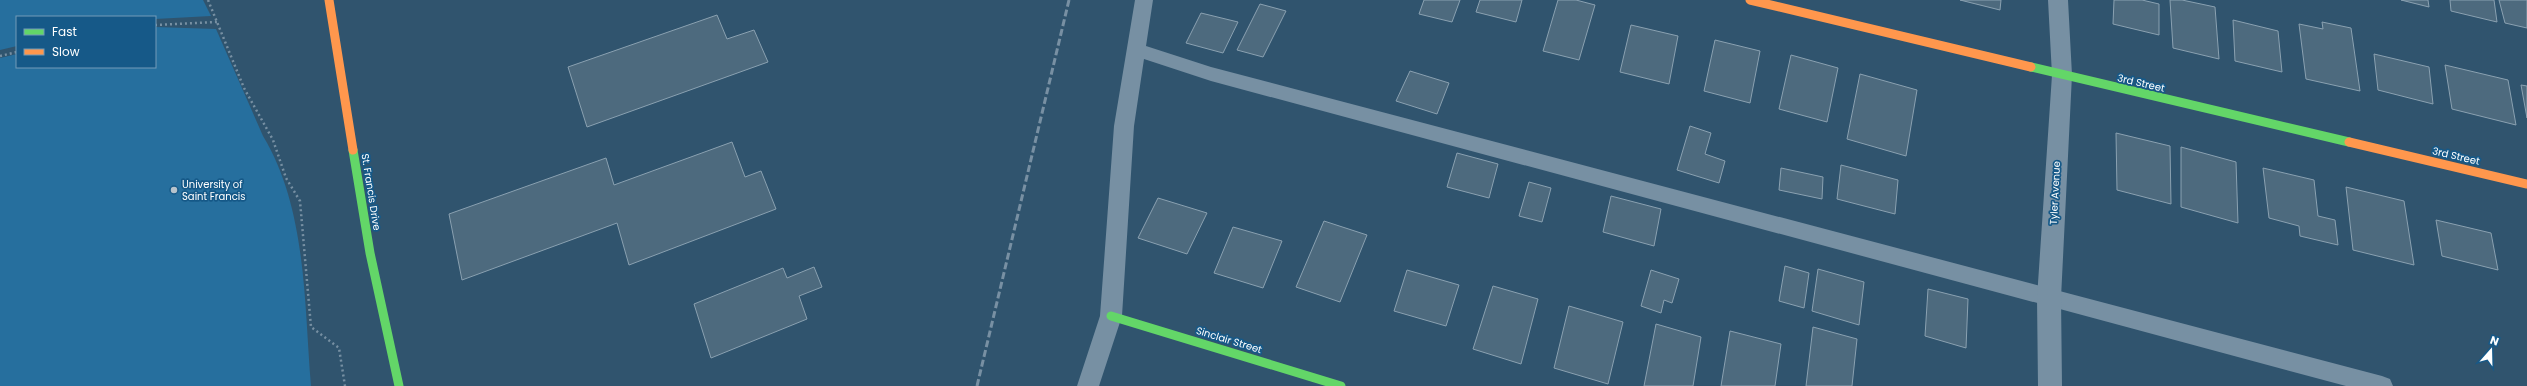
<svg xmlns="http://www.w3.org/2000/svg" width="2527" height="386" viewBox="0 0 2527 386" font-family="Poppins,sans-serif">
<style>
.green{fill:#266f9e}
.building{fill:#4d6a7e;stroke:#8aa1b1}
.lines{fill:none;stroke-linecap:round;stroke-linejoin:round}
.path{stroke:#7790a3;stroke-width:2.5;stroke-dasharray:2 3;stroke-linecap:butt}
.lane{fill:#7790a3;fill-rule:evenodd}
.street{fill:#7790a3;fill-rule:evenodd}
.fast{stroke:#63d668;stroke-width:9}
.slow{stroke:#ff974d;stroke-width:9}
.rail{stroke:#7890a3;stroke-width:3;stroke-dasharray:7 3;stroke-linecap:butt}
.poi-dot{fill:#b7c3cc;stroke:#165988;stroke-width:1.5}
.labels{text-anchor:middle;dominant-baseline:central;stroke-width:3.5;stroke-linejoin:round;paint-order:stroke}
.street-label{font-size:10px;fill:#fff;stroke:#165988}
.poi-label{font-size:10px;fill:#fff;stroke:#165988;text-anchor:start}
</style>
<rect width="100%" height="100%" fill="#30546e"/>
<!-- green -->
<path class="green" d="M0 0H203L211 16 155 19V17H17V46L0 50Z
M155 27 216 29 263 136C307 209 304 303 311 386H0V58L17 54V67H155Z"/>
<!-- building -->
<path class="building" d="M1424 0H1460L1452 22 1419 14Z
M1480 0H1522L1516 22 1476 12Z
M1558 0H1576L1595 5 1579 60 1543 51Z
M1960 0H2001L2000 10Z
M2114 0H2142L2159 4V35L2113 24Z
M2170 0H2182L2215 7 2219 59 2173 48Z
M2401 0H2428L2429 7Z
M2450 0H2494L2497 22 2451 11Z
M2499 0H2527V28L2505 23Z
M1260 4 1286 11 1263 57 1237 50Z
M1201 13 1238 22 1223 53 1186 43Z
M717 15 727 39 754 30 768 62 587 127 568 67Z
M2233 20 2278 31 2282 72 2235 61Z
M2322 22 2351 28 2360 91 2306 79 2299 24 2323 29Z
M1631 25 1678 36 1669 84 1620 72Z
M1715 40 1760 51 1750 103 1704 91Z
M2374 54 2429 67 2433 104 2378 90Z
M1791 55 1838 68 1827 122 1779 109Z
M2445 65 2508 80 2516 125 2452 109Z
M1410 71 1449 83 1437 114 1396 101Z
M1860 74 1917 90 1906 156 1847 139Z
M2521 85 2527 86V118Z
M1690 126 1711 133 1705 154 1725 161 1719 183 1677 170Z
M2116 133 2170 146 2171 204 2117 190Z
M732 142 745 177 761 171 776 209 629 265 617 223 462 280 449 214 606 158 614 185Z
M2181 147 2236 162 2238 223 2181 207Z
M1457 153 1498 164 1489 198 1447 187Z
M1841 165 1898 180 1895 214 1837 199Z
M1781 168 1823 177 1822 199 1779 190Z
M2263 168 2314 180 2318 216 2335 220 2338 245 2300 236 2299 226 2269 218Z
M1529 182 1551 188 1542 222 1519 216Z
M2346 187 2404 201 2414 265 2353 250Z
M1611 196 1661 209 1654 246 1603 232Z
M1158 198 1207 213 1187 254 1138 238Z
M2436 220 2491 233 2498 270 2442 256Z
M1324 221 1367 235 1340 302 1296 287Z
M1233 227 1282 241 1263 288 1214 273Z
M1785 266 1809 273 1804 308 1779 301Z
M814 267 822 287 799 296 807 319 711 358 694 304 783 268 787 278Z
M1818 269 1864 282 1859 325 1812 311Z
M1407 270 1459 285 1446 326 1394 311Z
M1651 270 1679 279 1672 303 1664 300 1661 313 1641 306Z
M1493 286 1538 299 1521 364 1473 349Z
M1928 289 1968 299 1966 348 1925 336Z
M1569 306 1623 322 1608 384 1554 368Z
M1656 324 1701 337 1693 386H1644Z
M1813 327 1857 339 1852 386H1806Z
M1730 331 1781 344 1775 386H1721Z"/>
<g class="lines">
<!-- path -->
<path class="path" d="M208 0 244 88 273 140 286 178 300 201 311 327 339 348 345 386
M155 25 217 22
M0 56 17 52"/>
<!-- lane -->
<path class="lane" d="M1135 0H1153L1146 46 1211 67 2382 376 2390 379 2393 386H2346L1211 81 1144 59 1134 126 1122 316 1099 386H1077L1100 316 1114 126Z"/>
<!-- street -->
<path class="street" d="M2048 0H2068L2072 75 2061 298 2062 386H2038L2037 298 2052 75Z"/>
<!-- fast -->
<path class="fast" d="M2031 67 2349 142
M353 150 370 253 399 386
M1111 316 1341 386"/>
<!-- slow -->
<path class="slow" d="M329 0 353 150
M1750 0 2031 67
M2349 142 2527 184"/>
<!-- rail -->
<path class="rail" d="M977 386 1069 0"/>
</g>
<!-- markers -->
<circle class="poi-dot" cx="174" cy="190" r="4"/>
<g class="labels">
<!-- street labels -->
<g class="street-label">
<text transform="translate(2141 83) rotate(13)">3rd Street</text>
<text transform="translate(2456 156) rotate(13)">3rd Street</text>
<text transform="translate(371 192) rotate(81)">St. Francis Drive</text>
<text transform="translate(2055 193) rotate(-87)">Tyler Avenue</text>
<text transform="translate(1229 340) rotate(17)">Sinclair Street</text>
</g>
<!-- poi labels -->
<g class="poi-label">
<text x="182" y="184">University of<tspan x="182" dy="12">Saint Francis</tspan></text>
</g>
</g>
<!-- legend -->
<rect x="16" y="16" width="140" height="52" fill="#165988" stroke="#739bb8"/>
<rect x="24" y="29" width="20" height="6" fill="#63d668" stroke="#739bb8"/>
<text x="52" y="36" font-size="12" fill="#ffffff">Fast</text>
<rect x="24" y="49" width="20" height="6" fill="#ff974d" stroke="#739bb8"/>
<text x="52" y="56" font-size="12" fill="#ffffff">Slow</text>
<!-- north arrow -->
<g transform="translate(2491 350) rotate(20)" stroke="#165988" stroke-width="3" paint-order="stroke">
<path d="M0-3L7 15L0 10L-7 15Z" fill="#ffffff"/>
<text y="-6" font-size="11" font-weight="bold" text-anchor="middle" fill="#ffffff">N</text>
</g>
</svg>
